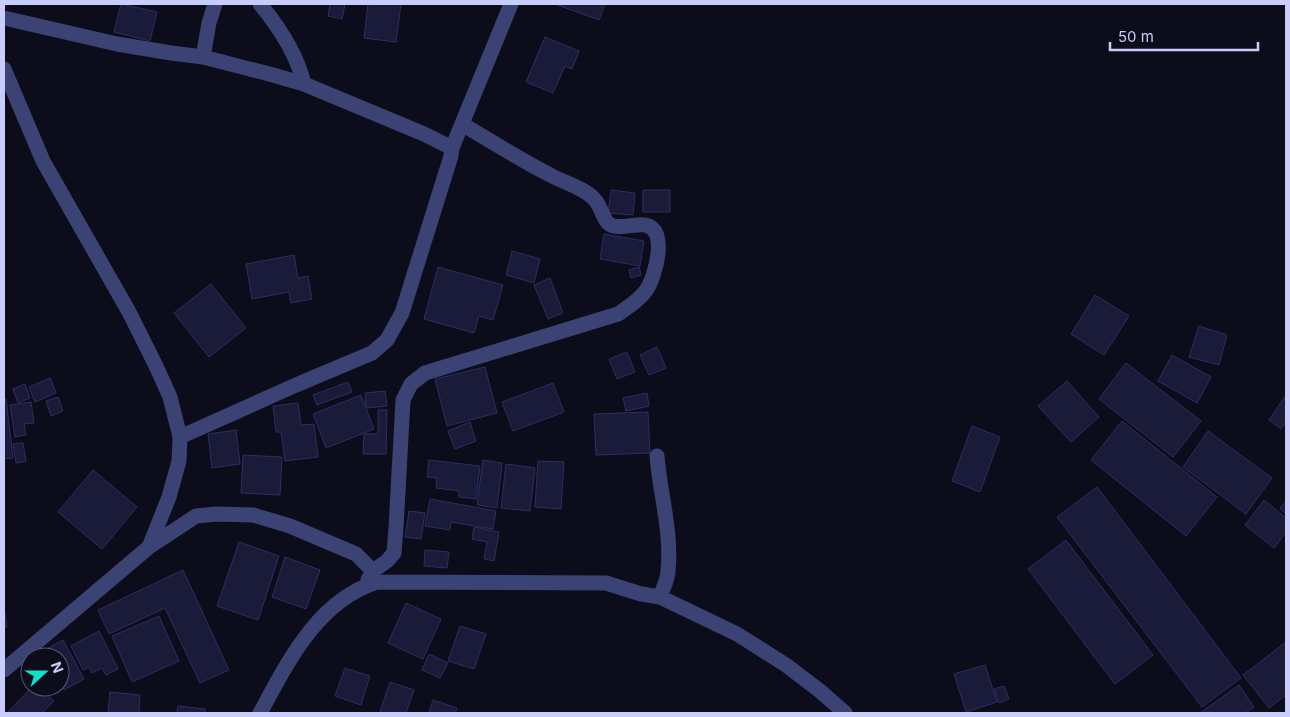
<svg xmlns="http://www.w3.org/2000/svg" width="1290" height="717" viewBox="0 0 1290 717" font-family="Inter,sans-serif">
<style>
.building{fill:#1a1a39;stroke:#2e2e63}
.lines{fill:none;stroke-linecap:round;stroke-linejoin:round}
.minor{stroke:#3b4375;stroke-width:15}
</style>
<rect width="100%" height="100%" fill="#0c0c1a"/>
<!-- building -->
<path class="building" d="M121 4 157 12 150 41 114 32Z
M330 4H345L342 19 328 16Z
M368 4H401L396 42 364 38Z
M555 4H605L599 20Z
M545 37 579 51 572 69 565 66 553 93 526 82Z
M611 190 635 193 633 215 608 213Z
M643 190H670V212H643Z
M604 234 644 241 640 266 600 259Z
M512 251 540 259 534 283 506 275Z
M294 255 298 278 308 276 312 299 291 303 289 292 252 299 246 264Z
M438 267 503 285 493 320 479 316 474 333 424 319Z
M639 267 641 275 631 278 629 270Z
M550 278 563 313 548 319 534 285Z
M211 284 246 328 209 357 174 313Z
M1095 295 1129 316 1104 355 1071 334Z
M1199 326 1227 335 1219 365 1189 357Z
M657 347 666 368 649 375 640 355Z
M627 352 635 372 617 379 609 359Z
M1172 355 1211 377 1197 403 1158 381Z
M1126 363 1201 421 1173 457 1099 399Z
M485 367 497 413 447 426 435 379Z
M50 378 56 393 35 402 29 387Z
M1067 381 1099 417 1071 442 1038 406Z
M348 382 352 392 317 405 313 395Z
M553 383 564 412 513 431 502 402Z
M25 384 30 398 18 403 13 389Z
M385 391 387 406 366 408 365 393Z
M647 393 649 406 626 411 623 398Z
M361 395 374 429 326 448 313 414Z
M1286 395V422L1281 429 1269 420Z
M58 397 63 411 51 416 46 401Z
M4 399H6L13 458 4 459Z
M31 402 34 423 24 424 26 435 15 437 10 405Z
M298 403 301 425 314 424 318 457 285 461 281 432H276L273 406Z
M378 410H387L386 454H363L364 434H378Z
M648 412 650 453 596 455 594 414Z
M1122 421 1217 497 1186 536 1091 460Z
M470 422 476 441 455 449 448 431Z
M972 426 1000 437 980 492 952 481Z
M236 430 240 464 212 468 208 434Z
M1208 431 1272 478 1246 514 1183 467Z
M23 443 26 461 16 463 13 444Z
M243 455 282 457 280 495 241 493Z
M429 460 480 466 476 499 459 497V491L436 488 437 478 427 477Z
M483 460 502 463 497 508 477 505Z
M538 461 564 462 561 509 535 507Z
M506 464 535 468 530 511 501 508Z
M93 470 137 507 102 549 58 512Z
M1097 487 1241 678 1202 707 1057 517Z
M430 499 496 511 493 529 451 522 450 530 425 526Z
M1264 500 1286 518V532L1274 548 1245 525Z
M1286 502V514L1280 508Z
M409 511 425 513 421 539 405 537Z
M474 527 499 532 494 561 484 559 487 542 472 539Z
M1066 540 1153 655 1115 684 1028 569Z
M239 542 279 556 258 620 217 606Z
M425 550 449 552 447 568 424 566Z
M285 557 320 570 306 609 272 597Z
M183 570 229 670 200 683 165 608 109 634 98 610Z
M406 603 441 619 423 659 388 643Z
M4 607 7 627H4Z
M159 616 179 661 132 682 112 636Z
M460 626 486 634 474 669 448 661Z
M99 631 118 669 106 675 102 668 92 673 89 667 83 670 71 646Z
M63 640 84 679 64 690 60 682V657H46L43 651Z
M1286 642V695L1269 708 1243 675Z
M429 654 448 663 440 678 422 670Z
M985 665 997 702 966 712 954 674Z
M345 668 370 676 361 705 335 696Z
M390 682 414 690 406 713 380 712Z
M1239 685 1254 707 1245 713H1200Z
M1004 686 1009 699 999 703 994 689Z
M32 687H40L54 701 42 713H7Z
M110 692 140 695 139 713H108Z
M433 700 457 708 455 713H429Z
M178 706 205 709V713H177Z"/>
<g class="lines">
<!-- minor -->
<path class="minor" d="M260 4C279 27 297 54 304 84
M4 18 117 44 171 53 203 57 273 75 304 84 424 134 452 148 451 156 402 313 387 340 372 353 296 385 180 437
M203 57 209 23 215 4
M4 69 43 161 129 312 156 366 170 397 180 437 179 461 169 497 149 547 4 670
M452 148 511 4
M657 456C660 494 672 532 668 571 668 579 663 588 660 597
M149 547 196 516 217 514 253 515 290 526 356 554 373 571 368 580
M373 571 387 561 394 553 396 528 403 400 411 384 425 373 618 314C628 307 640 300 647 289 655 276 669 229 645 225 635 223 616 231 608 223 602 217 601 206 595 200 585 188 565 183 552 176 521 160 492 142 462 124
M260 713C288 662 317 601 377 582L606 583 641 594 660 597 737 634 786 665 820 691 845 713"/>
</g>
<!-- border -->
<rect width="1290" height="717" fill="none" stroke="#c9cdfb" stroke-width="10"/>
<!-- north arrow -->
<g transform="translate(45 672) rotate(69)"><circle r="24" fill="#0c0c1a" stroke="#585974"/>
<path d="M0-4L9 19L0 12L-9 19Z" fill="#12decc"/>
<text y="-8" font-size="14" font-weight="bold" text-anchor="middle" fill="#c9cdfb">N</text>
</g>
<!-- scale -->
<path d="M1110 42v8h148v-8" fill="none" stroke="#c9cdfb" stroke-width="2.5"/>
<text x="1118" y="42" font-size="15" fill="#c9cdfb" stroke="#0c0c1a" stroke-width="4" paint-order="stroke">50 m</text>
</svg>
